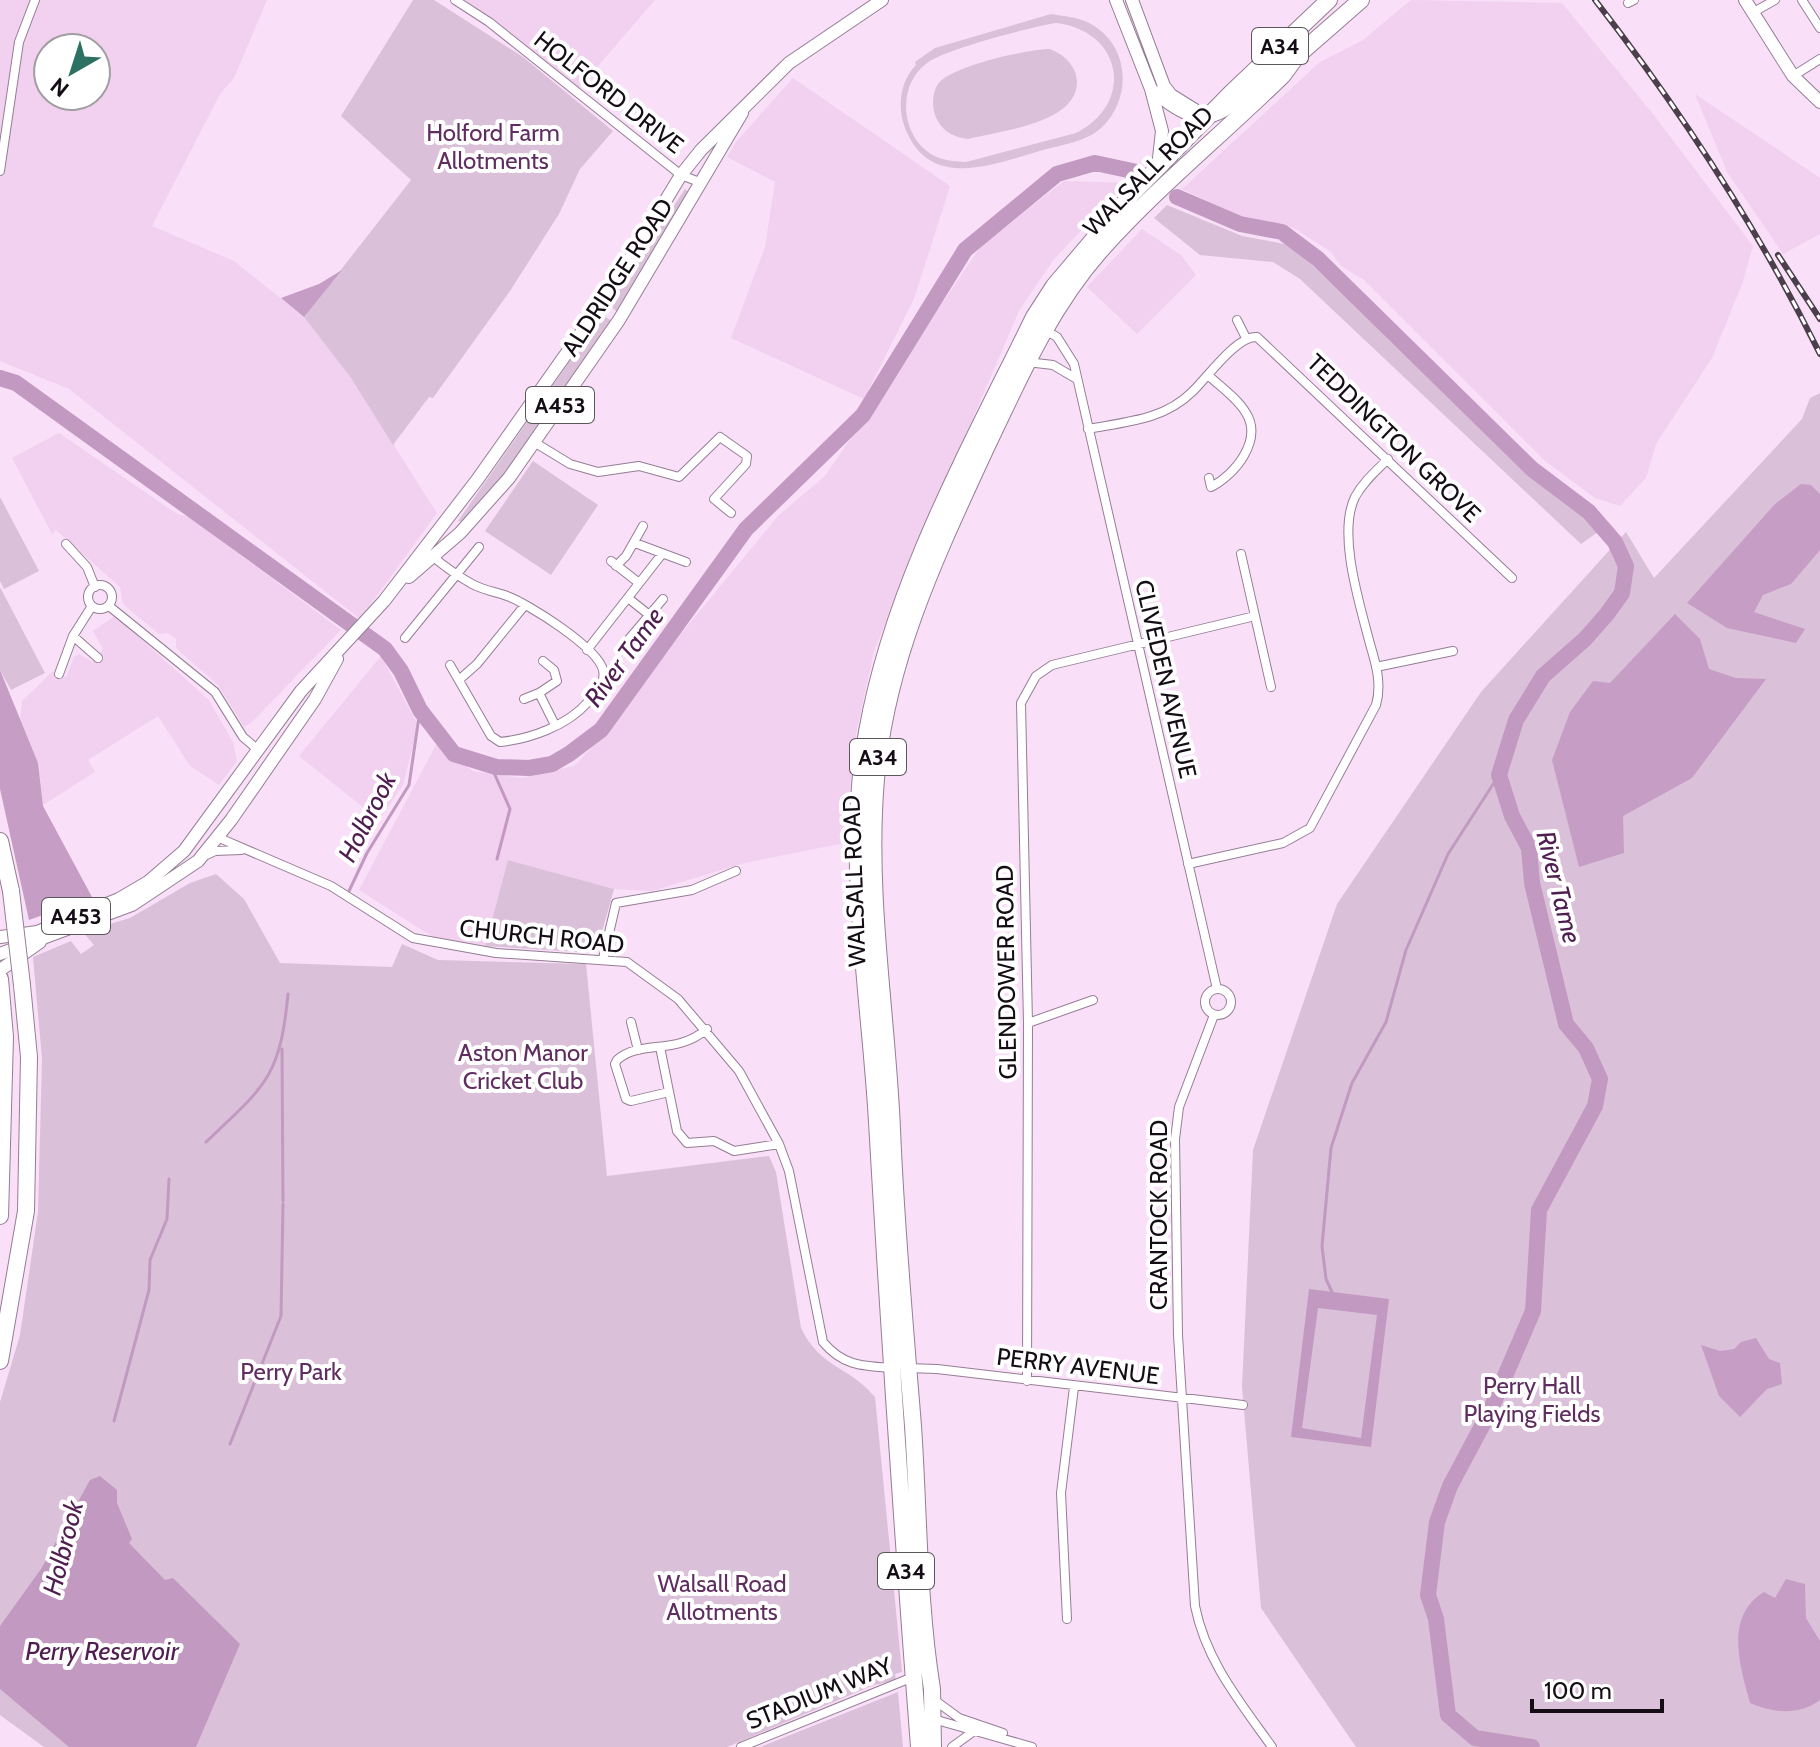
<svg xmlns="http://www.w3.org/2000/svg" width="1820" height="1747" viewBox="0 0 1820 1747" font-family="Cabin,sans-serif">
<style>
.built{fill:#f1d1ef;fill-rule:evenodd}
.green{fill:#dbc0da;fill-rule:evenodd}
.forest{fill:#c69dc5}
.water{fill:#c299c1;fill-rule:evenodd}
.lines{fill:none;stroke-linecap:round;stroke-linejoin:round}
.stream{stroke:#c299c1;stroke-width:3}
.river{stroke:#c299c1;stroke-width:16}
.street-casing{stroke:#957e95;stroke-width:10}
.secondary-casing{stroke:#957e95;stroke-width:14}
.primary-casing{stroke:#957e95;stroke-width:14}
.highway-casing{stroke:#957e95;stroke-width:18}
.street{stroke:#fff;stroke-width:8}
.secondary{stroke:#fff;stroke-width:12}
.primary{stroke:#fff;stroke-width:12}
.highway{stroke:#fff;stroke-width:16}
.rail-casing{stroke:#4b3f4b;stroke-width:6}
.rail{stroke:#fff;stroke-width:3;stroke-dasharray:9;stroke-linecap:butt}
.highway-bridge-casing{stroke:#957e95;stroke-width:18;stroke-linecap:butt}
.highway-bridge{stroke:#fff;stroke-width:16}
.labels{text-anchor:middle;dominant-baseline:central;stroke-width:8;stroke-linejoin:round;paint-order:stroke}
.shield{fill:#fff;stroke:#5b565b;stroke-width:2}
.shield-label{font-size:22px;font-weight:bold;fill:#150d15}
.street-label{font-size:24px;fill:#150d15;stroke:#fff}
.park-label{font-size:24px;fill:#602d60;stroke:#fff}
.water-label{font-size:26px;font-style:italic;fill:#4f1d4f;stroke:#fff}
</style>
<rect width="100%" height="100%" fill="#f9dff8"/>
<!-- built -->
<path class="built" d="M0 0H267L234 78 220 94 152 226 234 261 304 317 351 378 437 513 360 619 69 389 0 361ZM48 48H96V96H48Z
M465 0H655L579 88Z
M1411 0 1562 3 1653 114 1753 246 1742 284 1712 358 1656 444 1646 478 1620 506 1595 498 1545 461 1364 280 1341 266 1331 252 1294 228 1236 215 1182 189 1320 62 1363 40Z
M793 78 950 186 914 299 864 399 731 338 765 247 775 182 727 157 736 142Z
M1695 94 1820 178V234L1783 254 1727 172Z
M1064 181 1127 183 1054 259 1019 311 930 518 874 651 856 734 844 843 744 863 652 891 614 889 508 860 485 946 433 937 359 890 436 745 473 771 521 778 574 766 606 733 661 658 778 516 825 476 981 246Z
M1142 229 1181 255 1196 275 1137 334 1087 287Z
M59 433 177 514 190 517 341 630 252 722 244 727 218 685 176 648V639L168 633 159 634 123 604 120 587 56 530 52 534 12 458Z
M115 616 209 700 233 742 237 761 219 785 190 766 158 716 88 760 95 772 43 805 38 763 20 722 22 701 52 672 66 677 74 657 79 654 93 662 103 649 93 631Z
M381 656 418 725 403 785 379 820 299 756Z"/>
<!-- green -->
<path class="green" d="M413 0H434L523 57 613 131 580 169 559 214 510 291 433 398 429 397 393 445 351 378 304 317 411 180 341 116Z
M1051 14C1063 16 1076 17 1087 22 1130 42 1134 99 1100 129 1085 142 1061 145 1043 150 994 164 930 192 905 128 897 107 900 81 916 65L915 62 935 48ZM1056 23C1123 31 1135 103 1076 133L966 162C954 161 942 161 931 154 900 134 897 85 927 63 945 49 1031 27 1056 23Z
M1050 49C1064 55 1076 65 1077 81 1078 124 999 131 968 139 953 137 941 131 935 115 932 106 932 93 938 84 951 66 1028 49 1050 49Z
M685 189 690 193 620 312H617L609 304Z
M1167 205 1242 236 1285 244 1299 253 1415 359 1505 451 1582 514 1598 532 1581 544 1300 279 1273 262 1200 255 1154 218Z
M602 315 612 321 506 477 463 522 458 521Z
M1820 393V1747H1356L1261 1608 1242 1387 1253 1150 1337 904 1481 692 1626 532 1654 578 1802 419 1810 398Z
M533 461 598 505 551 575 485 531Z
M0 497 39 571 4 589 0 581Z
M0 587 45 673 11 690 0 670Z
M508 860 614 889 596 953 485 946Z
M216 874 244 899 280 963 392 967 402 944 438 960 586 964 607 1176 769 1156 776 1172 801 1328C821 1369 848 1365 875 1397L902 1672 895 1674 896 1680 874 1685 727 1747H44L0 1715V1402L20 1335 38 1212 42 1059 33 957 71 941 81 954 94 945 83 932 130 918 190 883Z
M898 1692 903 1747H760Z"/>
<!-- forest -->
<path class="forest" d="M342 270 304 317 281 298 319 284Z
M1801 484 1811 485 1820 494V550L1791 584 1763 595 1754 612 1805 629 1796 643 1727 628 1687 603 1775 504Z
M1675 614 1700 639 1709 669 1736 678 1766 679 1692 778 1623 816 1624 853 1579 867 1552 760 1570 712 1593 681 1610 683Z
M0 670 38 763 43 806 92 897 29 920 0 789Z
M1756 1338 1769 1359 1780 1363 1782 1384 1767 1389 1740 1417 1719 1396 1701 1345 1720 1351 1734 1349 1741 1342Z
M1786 1579 1805 1584 1806 1618 1820 1641V1700C1799 1716 1773 1713 1750 1703 1740 1666 1724 1616 1764 1592L1775 1598Z"/>
<!-- water -->
<path class="water" d="M1309 1289 1389 1299 1371 1447 1291 1437ZM1318 1308 1377 1315 1361 1438 1302 1428Z
M100 1476 117 1490V1503L132 1539 129 1543 165 1580 173 1578 240 1644 196 1747H69L0 1689V1626L41 1569 90 1480Z"/>
<g class="lines">
<!-- stream -->
<path class="stream" d="M491 766 510 809 497 859
M349 891 367 853 409 785 420 710
M282 1049 283 1201
M206 1142C265 1086 280 1078 288 994
M1332 1292 1326 1279 1322 1246 1331 1148 1352 1083 1386 1022 1406 950 1448 854 1499 775
M114 1421 149 1290 150 1260 167 1219 169 1179
M230 1444 281 1316 283 1204"/>
<!-- river -->
<path class="river" d="M1177 197 1240 224 1282 232 1318 259 1532 469 1589 512 1615 542 1626 566 1622 593 1607 614 1585 639 1543 676 1516 720 1499 775 1512 816 1529 848 1532 883 1566 1024 1586 1048 1600 1079 1595 1106 1539 1210 1533 1311 1490 1411 1450 1486 1437 1522 1428 1595 1436 1619 1448 1715 1475 1738 1532 1747
M0 378 16 383 385 649 401 671 420 710 454 754 496 767 529 768 552 764 569 754 601 730 746 529 863 415 965 250 1057 174 1095 163 1137 172"/>
<defs>
<path id="street" d="M455 0 489 22 681 175 702 183
M1802 0 1820 28
M1628 3 1634 0
M1752 13 1775 0
M1793 76 1820 59
M0 171 19 42 35 0
M1237 320 1246 338
M1045 330 1057 337 1074 364 1217 989
M1027 362 1053 365 1075 378
M1088 429C1125 422 1164 420 1192 392 1207 378 1237 335 1257 337L1512 578
M534 442 570 464 598 472 639 466 679 477 720 437 747 456 746 464 714 499 731 513
M1209 478 1211 487C1235 475 1263 440 1246 413 1238 399 1221 387 1209 376
M635 543 686 562
M66 544 87 567 95 587
M1241 554 1271 687
M432 556C444 566 458 576 472 584 483 590 496 592 507 596 529 604 598 648 603 670 606 682 596 694 588 702 567 726 530 739 500 742L491 736 450 665
M611 561 639 583
M616 566 626 556 643 526
M88 597a12 12 0 1 1 24 0a12 12 0 1 1-24 0Z
M628 598 648 614
M109 606 215 692 243 737 257 749
M73 636 98 658
M405 638 479 547
M623 646 663 599
M587 650 662 554
M543 661 554 670 557 681 539 693 555 725
M1376 667 1453 651
M59 674 73 636 92 606
M460 679 477 664 525 605
M524 699 539 693
M217 837 331 886 413 938 496 953 627 962 678 999 739 1071 779 1144 789 1171 823 1342C843 1366 862 1366 893 1368
M204 856 215 851 241 850
M1188 864 1283 843 1310 828 1376 705C1382 684 1376 664 1370 644 1360 605 1337 534 1355 497 1363 482 1376 471 1388 459
M603 959 616 903 692 890 736 871
M1205 1002a13 13 0 1 1 26 0a13 13 0 1 1-26 0Z
M1214 1015 1179 1107 1175 1139 1178 1335 1195 1606C1206 1661 1240 1702 1272 1747
M631 1022 638 1050
M1028 1023 1093 1000
M660 1047 677 1131 687 1143 714 1141 734 1151 779 1144
M669 1092 631 1101 626 1099 615 1064 617 1060C641 1039 675 1056 707 1029
M906 1368 937 1369 1243 1405
M1027 1381 1028 1023 1021 703 1036 676 1052 665 1255 616
M1067 1619 1061 1493 1074 1387
M933 1699 959 1718 1003 1733
M933 1719 1032 1747
M741 1747 913 1677
M952 1747 974 1731"/>
<path id="secondary" d="M0 970 40 942"/>
<path id="primary" d="M1116 0 1151 89 1162 131 1158 167
M1132 0 1164 86 1171 95 1195 110
M1745 0 1793 76 1820 102
M1151 89C1207 138 1220 116 1268 75 1276 69 1284 60 1294 57
M409 577 460 533 509 478 619 320 742 113
M0 937 37 932 119 899 148 882 184 851 301 691 384 601 477 480 612 289 681 175 701 150 789 63 882 0
M0 954 132 905 198 861 231 820 315 699 337 659"/>
<path id="highway" d="M0 841 11 891
M0 979 5 1037 0 1216
M0 1361 26 1211 29 1057 22 985
M919 1747C903 1539 889 1330 877 1122 870 997 844 856 867 732 893 585 969 450 1034 317L1054 286 1131 195 1231 93 1329 0
M933 1747 932 1689C918 1602 919 1513 913 1426 905 1327 896 1229 892 1129 887 1013 866 895 876 779 886 660 937 554 986 448 1019 379 1049 309 1100 251 1156 188 1223 134 1283 75L1297 56 1361 0"/>
</defs>
<!-- street casing -->
<use href="#street" class="street-casing"/>
<!-- secondary casing -->
<use href="#secondary" class="secondary-casing"/>
<!-- primary casing -->
<use href="#primary" class="primary-casing"/>
<!-- highway casing -->
<use href="#highway" class="highway-casing"/>
<!-- street -->
<use href="#street" class="street"/>
<!-- secondary -->
<use href="#secondary" class="secondary"/>
<!-- primary -->
<use href="#primary" class="primary"/>
<!-- highway -->
<use href="#highway" class="highway"/>
<defs>
<path id="rail" d="M1595 0C1681 111 1758 228 1820 354
M1778 255 1820 319"/>
</defs>
<!-- rail casing -->
<use href="#rail" class="rail-casing"/>
<!-- rail -->
<use href="#rail" class="rail"/>
<defs>
<path id="highway-bridge" d="M11 891 22 985"/>
</defs>
<!-- highway-bridge casing -->
<use href="#highway-bridge" class="highway-bridge-casing"/>
<!-- highway-bridge -->
<use href="#highway-bridge" class="highway-bridge"/>
</g>
<g class="labels">
<!-- shield labels -->
<g class="shield">
<rect x="1252" y="28" width="56" height="36" rx="6"/>
<rect x="526" y="387" width="68" height="36" rx="6"/>
<rect x="850" y="739" width="56" height="36" rx="6"/>
<rect x="42" y="898" width="68" height="36" rx="6"/>
<rect x="878" y="1553" width="56" height="36" rx="6"/>
</g>
<g class="shield-label">
<text x="1280" y="46">A34</text>
<text x="560" y="405">A453</text>
<text x="878" y="757">A34</text>
<text x="76" y="916">A453</text>
<text x="906" y="1571">A34</text>
</g>
<!-- street labels -->
<g class="street-label">
<text transform="translate(609 92) rotate(38)">HOLFORD DRIVE</text>
<text transform="translate(1148 171) rotate(-45)">WALSALL ROAD</text>
<text transform="translate(617 277) rotate(-57)">ALDRIDGE ROAD</text>
<text transform="translate(1394 438) rotate(44)">TEDDINGTON GROVE</text>
<text transform="translate(1166 679) rotate(77)">CLIVEDEN AVENUE</text>
<text transform="translate(854 881) rotate(-92)">WALSALL ROAD</text>
<text transform="translate(542 936) rotate(6)">CHURCH ROAD</text>
<text transform="translate(1006 972) rotate(-91)">GLENDOWER ROAD</text>
<text transform="translate(1158 1215) rotate(-90)">CRANTOCK ROAD</text>
<text transform="translate(1078 1366) rotate(7)">PERRY AVENUE</text>
<text transform="translate(819 1693) rotate(-22)">STADIUM WAY</text>
</g>
<!-- park labels -->
<g class="park-label">
<text x="493" y="132">Holford Farm<tspan x="493" dy="28">Allotments</tspan></text>
<text x="523" y="1052">Aston Manor<tspan x="523" dy="28">Cricket Club</tspan></text>
<text x="291" y="1371">Perry Park</text>
<text x="1532" y="1385">Perry Hall<tspan x="1532" dy="28">Playing Fields</tspan></text>
<text x="722" y="1583">Walsall Road<tspan x="722" dy="28">Allotments</tspan></text>
</g>
<!-- water labels -->
<g class="water-label">
<text transform="translate(624 657) rotate(-54)">River Tame</text>
<text transform="translate(367 817) rotate(-63)">Holbrook</text>
<text transform="translate(1559 887) rotate(76)">River Tame</text>
<text transform="translate(63 1548) rotate(-76)">Holbrook</text>
<text x="102" y="1651">Perry Reservoir</text>
</g>
</g>
<!-- north arrow -->
<g transform="translate(72 72) rotate(219)"><circle r="38" fill="#ffffff" stroke="#a19ea1" stroke-width="2"/>
<path d="M0-6L14 30L0 20L-14 30Z" fill="#2d7162"/>
<text y="-12" font-size="22" font-weight="bold" text-anchor="middle" fill="#150d15">N</text>
</g>
<!-- scale -->
<path d="M1532 1699v12h130v-12" fill="none" stroke="#150d15" stroke-width="4"/>
<text x="1544" y="1699" font-size="24" fill="#150d15" stroke="#ffffff" stroke-width="6" paint-order="stroke">100 m</text>
</svg>
